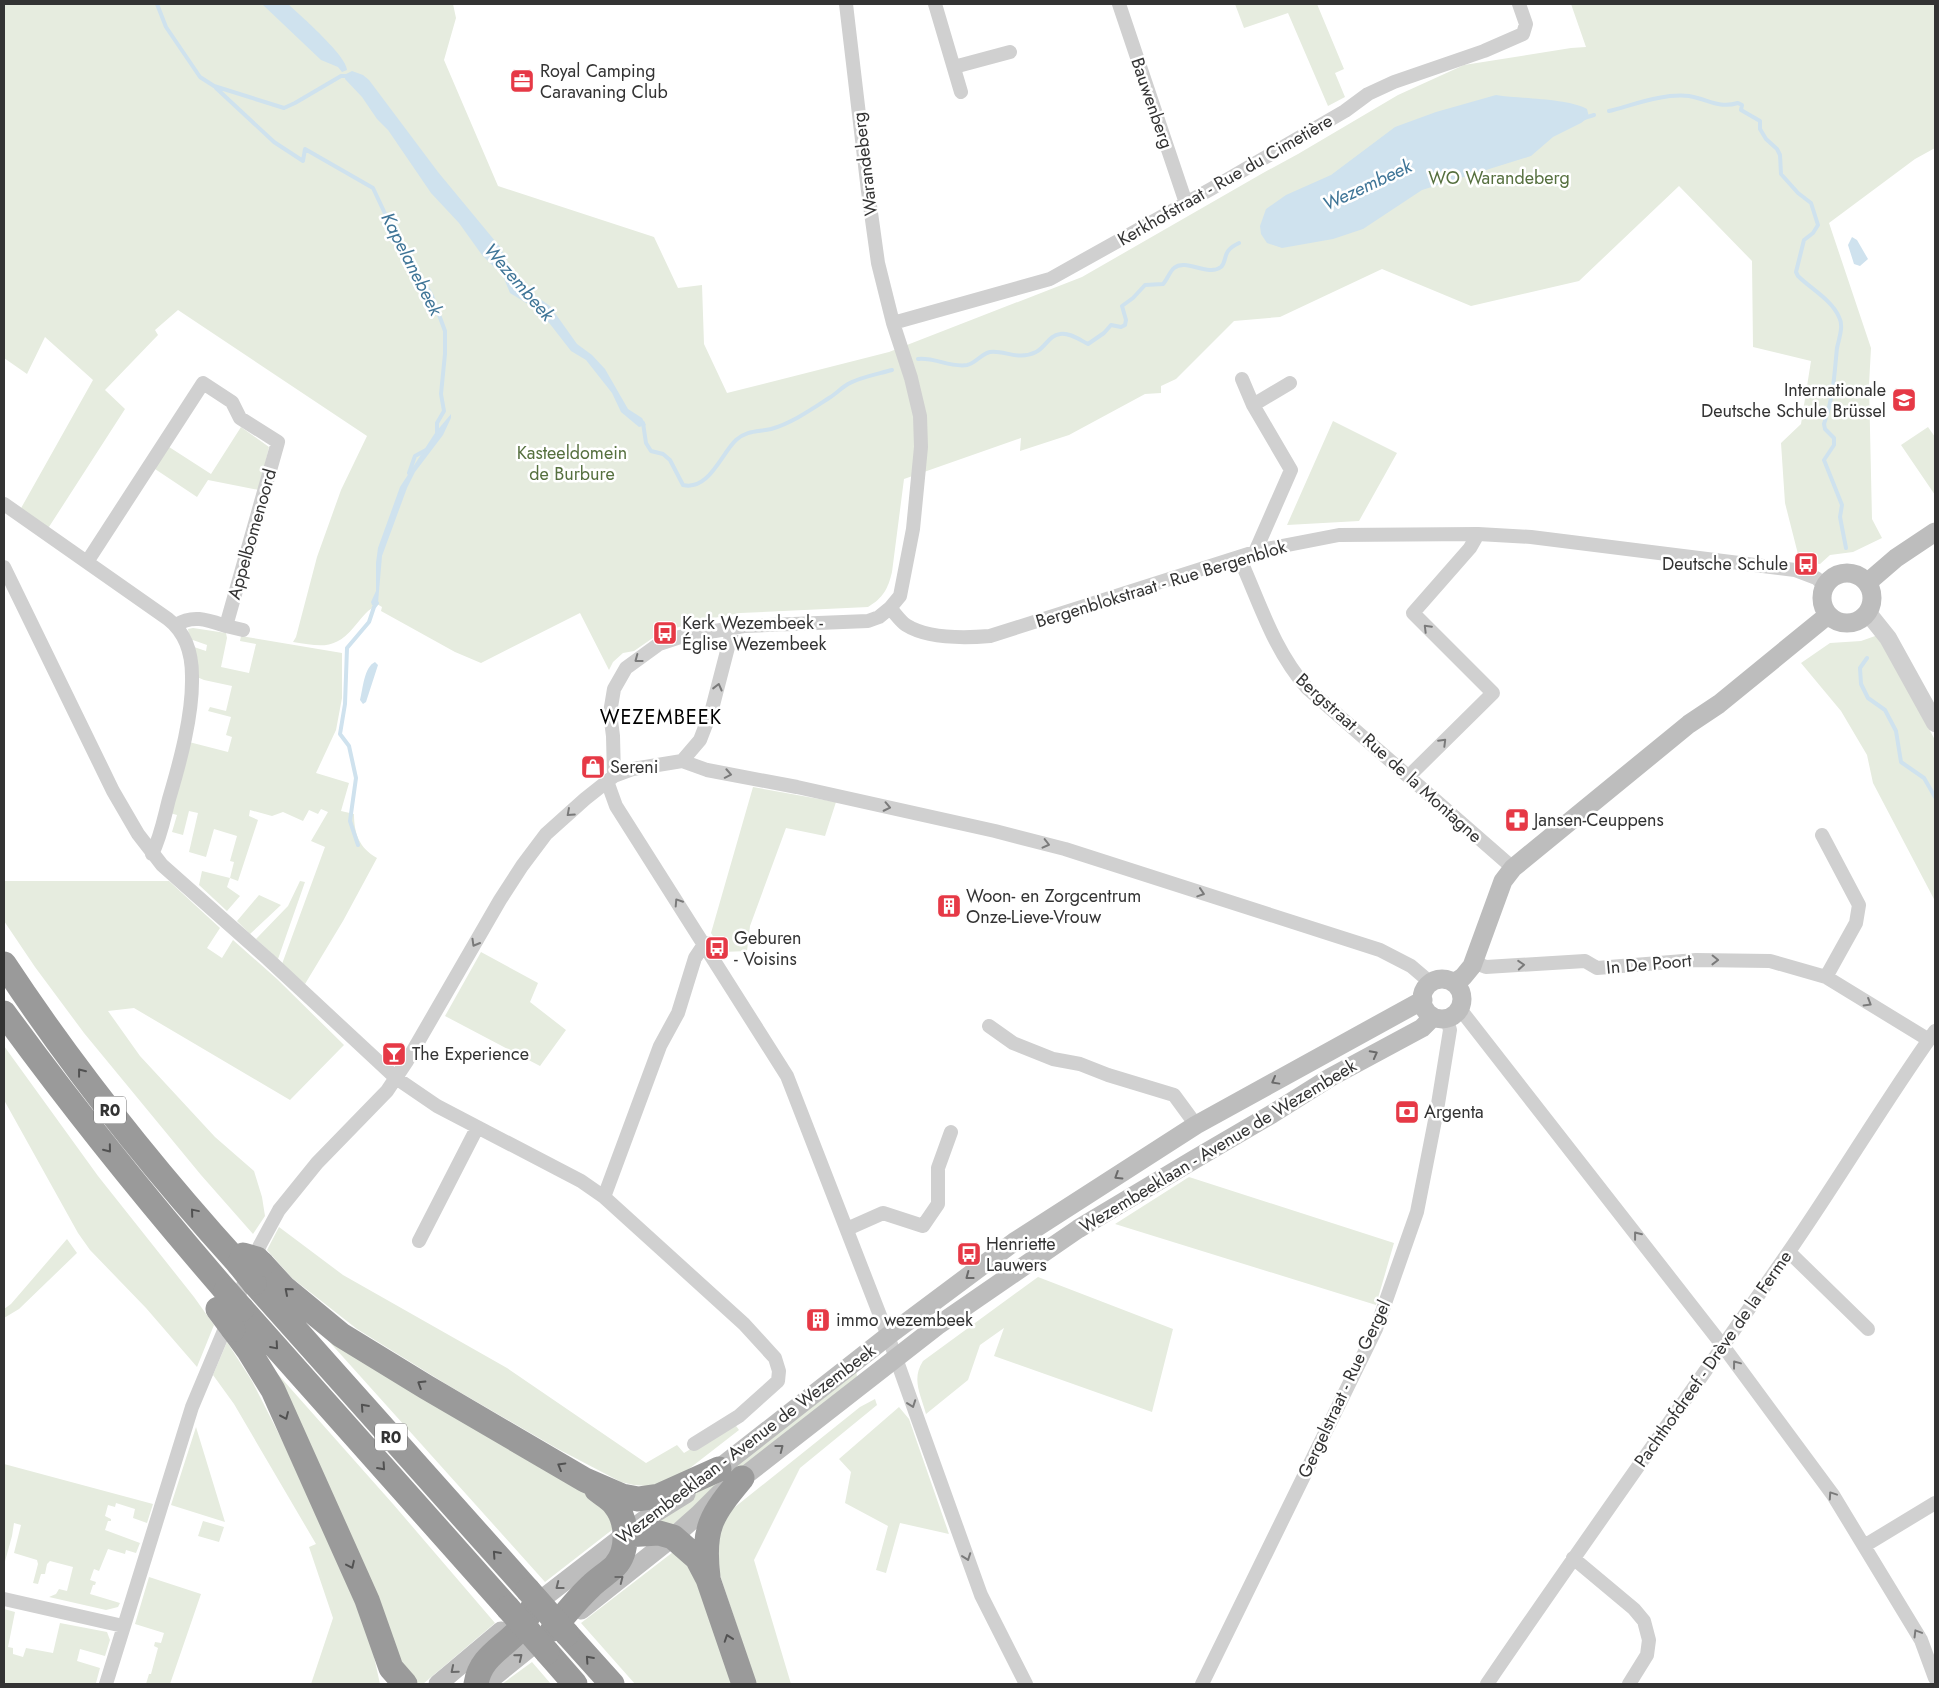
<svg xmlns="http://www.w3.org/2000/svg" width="1939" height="1688" viewBox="0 0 1939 1688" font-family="Jost,sans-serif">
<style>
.green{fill:#e6ecdf}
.water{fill:#cfe2ee}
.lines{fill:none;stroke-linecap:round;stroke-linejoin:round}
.stream{stroke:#cfe2ee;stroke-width:4}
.minor{stroke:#d0d0d0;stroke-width:14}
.tertiary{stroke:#d0d0d0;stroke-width:18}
.secondary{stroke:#bdbdbd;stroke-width:19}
.motorway{stroke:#9a9a9a;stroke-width:25}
.motorway-bridge{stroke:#9a9a9a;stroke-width:25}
.oneway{stroke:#7a7a7a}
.oneway2{stroke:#6a6a6a}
.oneway3{stroke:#525252}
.labels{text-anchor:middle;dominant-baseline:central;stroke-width:5;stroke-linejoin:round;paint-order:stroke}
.shield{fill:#fff;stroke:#707070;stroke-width:1}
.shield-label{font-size:16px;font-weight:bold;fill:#333}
.poi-label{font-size:18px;fill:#333;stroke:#fff;text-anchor:start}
.street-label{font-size:18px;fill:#333;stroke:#fff}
.park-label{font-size:18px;fill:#56703f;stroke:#fff}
.water-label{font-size:19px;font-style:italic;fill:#3f7597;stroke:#fff}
.quarter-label{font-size:20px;letter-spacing:1px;fill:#000;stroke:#fff}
</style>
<rect width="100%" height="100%" fill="#fff"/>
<!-- green -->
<path class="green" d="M4 4H453L456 18 444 60 498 186 654 237 678 288 702 285 704 344 727 393 889 352 1082 277 1263 173 1298 154 1398 95 1464 65 1571 48 1586 47 1571 4H1935V148L1915 159 1829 223 1871 348 1869 385 1872 519 1882 538 1853 552 1830 555 1820 564 1800 562 1785 503 1781 443 1801 424 1811 361 1753 347 1752 261 1679 186 1579 281 1471 306 1382 269 1280 317 1234 321 1176 379 1161 386V393L1145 394 1069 435 1020 451 1021 438 904 479 892 572C888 589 883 598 868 607L740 613 698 621 660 633 634 651 623 653 613 662 609 670 580 613 481 663 455 652 381 611 382 607 377 604V593L374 607C365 612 361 619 354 627 334 651 320 646 293 642L296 637 317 557 341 490 367 436 178 310 155 330 158 335 105 390 125 409 47 530 20 510 93 380 45 337 27 374 4 358Z
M1235 4H1317L1344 69 1335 73 1345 97 1328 106 1288 13 1244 28Z
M1333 421 1397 453 1359 521 1287 525Z
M241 427 269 447 259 490 208 480 197 497 152 467 166 445 211 474Z
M1928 427 1935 437V495L1901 445Z
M193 628 226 633 227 638 221 667 249 673 256 644 240 641 241 636 342 653V698L336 730 316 773 349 783 341 811 354 814C354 833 359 848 377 858L343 921 305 984 282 964 325 847 311 841 328 812 321 809 318 814 309 810 303 821 283 812 272 816 250 810 249 816 258 820 238 881 230 878 227 887 240 896 227 911 199 885 202 871 230 878 234 862 230 861 237 836 214 829 206 857 189 852 198 813 189 811 183 835 172 832 177 815 170 813 189 742 228 752 232 737 226 735 231 717 208 711 210 707 226 711 232 686 204 680 197 677 191 646 206 651 207 645 190 639 188 629Z
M1878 635 1935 740V901L1873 783 1867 755 1841 711 1801 663 1830 643 1861 641Z
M753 787 836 802 825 836 786 828 750 926 747 951 723 952 711 933Z
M4 881H169L220 928 207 948 222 958 233 940 277 979 344 1045 290 1100 134 1008 108 1011 140 1056 215 1137 254 1171 262 1197 265 1216 253 1234 201 1175 84 1033 35 967 4 921Z
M300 881 305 882 278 959 256 939 288 906Z
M259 895 281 905 250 934 237 921Z
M481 952 538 983 530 1002 566 1030 540 1066 445 1016Z
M4 1046 98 1176 194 1297 214 1325 197 1367 146 1308 90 1250 78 1233 4 1100Z
M1189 1177 1394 1243 1376 1305 1115 1224Z
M279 1227 343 1275 507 1368 646 1463 677 1445 684 1453 734 1423 739 1430 681 1475 669 1481 648 1486 634 1485 621 1482 558 1449 446 1384 357 1329 292 1278 267 1250Z
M67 1239 77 1253 19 1309 4 1318V1309L11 1304Z
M1038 1277 1173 1329 1152 1412 994 1356 1004 1328 980 1345 968 1380 926 1414C921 1395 911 1379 923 1361Z
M308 1318 599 1498 617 1526 545 1582Z
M227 1342 252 1381 284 1444 359 1611 371 1643 380 1684H311L333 1618 309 1547 316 1544 234 1404 213 1375Z
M252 1345 393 1504 495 1623 423 1684H416L409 1677Z
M856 1366 857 1379 667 1529 652 1527Z
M875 1399 877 1405 800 1468 754 1560 791 1684H756L720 1575 716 1531 730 1511 860 1407Z
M899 1407 909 1419 949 1534 900 1523 886 1573 876 1570 888 1526 845 1503 851 1472 839 1459Z
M196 1427 225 1522 171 1505Z
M4 1464 153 1504 147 1523 133 1518 135 1509 116 1503 115 1507 108 1505 105 1516 111 1519V1521H108L105 1530 140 1543 136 1553 126 1550 125 1554 108 1549 99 1571 94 1569 90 1580 96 1582 95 1585H93L90 1594 120 1603 118 1607 106 1610 49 1597 56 1594 59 1589 67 1591 73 1567 50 1561 47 1564 45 1574H41L38 1584 33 1583 38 1564 37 1560 14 1553 21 1525 14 1523 12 1536 4 1565Z
M203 1521 224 1527 219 1542 198 1536Z
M677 1549 686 1555 736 1684H635L581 1623Z
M149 1577 201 1594 170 1684H146L149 1674H151L158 1648 154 1646 155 1642 161 1643 164 1633 135 1624Z
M4 1609 15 1612 8 1647 13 1648V1654L23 1657 26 1648 53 1653 60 1623 107 1632 110 1640 105 1656 80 1649 77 1661 100 1668 96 1683 4 1684Z
M532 1662 551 1684H502Z"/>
<!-- water -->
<path class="water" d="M262 4H288C300 15 347 56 347 70L342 72 338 67 321 60Z
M352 71 363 75 369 80 438 172 500 247 514 275 526 289 550 306 577 344 592 355 605 369 628 409 642 418 646 425 639 427 621 412 612 393 586 360 571 351 550 324 536 309 510 293 503 276 482 255 459 223 431 193 388 130 377 119 362 97 345 79 346 74Z
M1496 95C1521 99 1566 98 1587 109L1589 117 1581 123 1553 137 1531 156 1422 190 1363 229 1333 239 1282 248 1267 243 1261 234 1260 226 1266 209 1286 195 1331 175 1395 127 1436 112Z
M1852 237 1857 240 1868 259 1860 266 1854 264 1848 245Z
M451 414V418L443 435 415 472 407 488 382 556 378 603 376 605H372L371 602 376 591V563L378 548 400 487 435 433Z
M375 662 378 665 366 702 363 704 360 700C363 689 364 667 375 662Z"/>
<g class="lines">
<!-- stream -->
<path class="stream" d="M157 4 166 27 200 77 214 86 284 108 295 103 341 76H350
M216 88 274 142 303 161 305 149 373 188 388 220 432 296 445 331V354L441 394 444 411 437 423V434
M1609 111C1633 105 1663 93 1689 96 1708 99 1718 109 1738 103L1742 105 1741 110 1760 121V129L1766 139 1777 149 1780 155 1781 174 1798 193 1811 203 1818 225 1813 233 1804 240 1796 272 1798 276C1811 289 1832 300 1839 317 1844 326 1839 338 1837 348 1834 376 1834 396 1824 424L1825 429 1834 438V445L1824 460 1842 505 1840 517 1846 548
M1584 118 1594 115
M918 359C934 357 951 368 967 365 976 363 981 354 990 352 1005 350 1018 361 1036 352 1045 348 1049 335 1060 334 1069 332 1080 340 1088 344L1104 333 1111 325 1121 327 1125 325 1126 320 1122 306 1133 298 1145 285 1163 284C1167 280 1170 271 1174 268 1186 258 1208 277 1221 267 1228 260 1221 251 1239 243
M643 423 646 443 651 451 663 454 670 460 683 485C709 491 721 454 736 440 747 430 758 432 771 429 792 423 812 409 829 398 836 394 841 388 848 384 860 377 878 374 892 370
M409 473 415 456 426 450
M1867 658 1860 668 1861 684 1868 698 1885 710 1896 731 1901 762 1924 778 1935 797
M358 845 350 821 356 778 349 746 340 734 345 704 347 648 369 622 374 607 377 603"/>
<!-- minor -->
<path class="minor" d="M935 4 961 92
M1119 4 1186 203
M954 67 1010 52
M893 323 1050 279 1211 189 1345 111 1368 94 1394 82 1484 51 1523 34 1526 24 1519 4
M1242 379 1253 405 1291 470 1255 552
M1253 405 1290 383
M4 504 168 619C186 633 192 653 192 676 193 715 180 762 169 799 164 818 161 836 152 854
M1239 557C1260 603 1273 649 1307 688L1513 868
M87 562 203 383 232 402 240 418 278 442 226 626C208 620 193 614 176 625
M4 567 113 791 138 834 162 865 268 959 396 1078 437 1106 581 1181 604 1197 744 1324 775 1358 779 1371 778 1381 739 1416 694 1444
M890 608C895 613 900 621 906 625 928 639 966 638 990 636L1261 550 1339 535 1478 534 1531 537 1795 570 1816 578 1826 586
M226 626 243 630
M682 761 707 770 797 787 995 831 1065 849 1380 950 1411 966 1431 983
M614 776 613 736 610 713 614 689 626 668 659 644 680 637 744 626 868 621 879 617 890 608 900 596 913 529 921 447 920 416 911 378 893 323 878 263 868 191 846 4
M1409 776 1493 693 1413 613 1470 548 1478 534
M607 781 616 806 787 1076 888 1336 981 1595 1026 1684
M1822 835 1859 905 1856 923 1826 977
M1473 962 1486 967 1585 961 1597 968 1696 960 1770 961 1826 977 1929 1040
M1460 1009 1723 1346 1833 1495 1921 1640 1935 1678
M989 1026 1013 1043 1053 1059 1080 1064 1108 1075 1174 1095 1196 1125
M604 1197 660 1046 678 1013 695 958 705 943
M847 1229 883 1213 923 1226 938 1204V1168L951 1132
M419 1241 477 1128
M1789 1252 1868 1329
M1864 1546 1935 1503
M1573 1558 1634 1609 1644 1621 1649 1640 1647 1655 1629 1684
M4 1599 123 1626
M106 1684 192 1407 260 1245 279 1210 317 1163 387 1091 407 1061 500 900 522 866 546 834 585 799 614 776 633 769 682 761 700 740 712 709 733 628
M1202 1684 1376 1329 1417 1212 1437 1110 1450 1030 1447 1019
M1487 1684C1587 1537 1691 1393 1792 1247 1841 1176 1885 1101 1935 1031"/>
<!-- tertiary -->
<path class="tertiary" d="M1868 613 1888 638 1935 723"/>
<!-- secondary -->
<path class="secondary" d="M1822 598a25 25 0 1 1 50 0a25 25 0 1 1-50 0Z
M1867 583 1896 558 1935 532
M1422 999a20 20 0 1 1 40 0a20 20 0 1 1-40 0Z
M1454 983 1463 977 1472 966 1503 881 1513 868 1689 724 1719 704 1828 615
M708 1477 888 1336 1014 1242 1196 1125 1423 1000
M529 1609 644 1520 686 1494
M581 1610 673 1537 698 1515 720 1493 742 1478 937 1326 1078 1229 1195 1159 1272 1114 1331 1077 1422 1028 1433 1017
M438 1684 501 1631
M485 1684 548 1633"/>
<!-- motorway -->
<path class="motorway" d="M4 964C74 1070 154 1170 239 1264
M4 1013C74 1109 148 1201 226 1291
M262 1264 284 1288 341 1335 426 1387 585 1480 622 1496 638 1499 659 1496 719 1469
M254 1283 528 1590
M242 1309 508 1608
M233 1329 249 1351 273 1390 367 1600 391 1668 405 1684
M625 1535 659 1533 673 1537 697 1558 708 1579 744 1684
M708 1577C702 1528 711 1515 742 1478
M553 1629C565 1614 577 1599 591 1586 598 1579 608 1573 615 1566 629 1551 628 1521 615 1505 611 1499 603 1495 597 1490
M567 1634 612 1684
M547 1652 575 1684
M476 1684C480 1657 502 1649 519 1630 525 1623 529 1615 533 1607"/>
<!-- motorway-bridge -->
<path class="motorway-bridge" d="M243 1255 257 1259 262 1264
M239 1264 254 1283
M226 1291 242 1309
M218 1309 233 1329
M528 1590 567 1634
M508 1608 547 1652"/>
</g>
<!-- one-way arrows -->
<defs><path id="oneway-chevron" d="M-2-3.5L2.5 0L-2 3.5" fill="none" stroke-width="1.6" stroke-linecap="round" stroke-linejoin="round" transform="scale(1.25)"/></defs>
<g class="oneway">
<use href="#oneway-chevron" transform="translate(1427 628) rotate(-135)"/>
<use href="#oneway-chevron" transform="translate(638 659) rotate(143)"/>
<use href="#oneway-chevron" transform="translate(718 687) rotate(-76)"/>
<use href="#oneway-chevron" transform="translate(1443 742) rotate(-45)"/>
<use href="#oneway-chevron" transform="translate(728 774) rotate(11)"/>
<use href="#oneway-chevron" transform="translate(887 807) rotate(12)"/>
<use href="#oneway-chevron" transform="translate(570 813) rotate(138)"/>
<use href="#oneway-chevron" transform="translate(1046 844) rotate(14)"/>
<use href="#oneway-chevron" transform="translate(1201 893) rotate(18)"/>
<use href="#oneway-chevron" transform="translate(678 902) rotate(-123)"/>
<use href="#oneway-chevron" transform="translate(475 943) rotate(120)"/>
<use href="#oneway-chevron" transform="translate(1715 960) rotate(1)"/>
<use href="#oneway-chevron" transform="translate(1521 965) rotate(-4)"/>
<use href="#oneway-chevron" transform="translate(1868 1003) rotate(31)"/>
<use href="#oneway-chevron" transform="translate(1637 1235) rotate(-128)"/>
<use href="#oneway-chevron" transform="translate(1736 1364) rotate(-127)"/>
<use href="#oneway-chevron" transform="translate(912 1404) rotate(70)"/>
<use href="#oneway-chevron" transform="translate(1832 1495) rotate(-124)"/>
<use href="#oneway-chevron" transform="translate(967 1557) rotate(70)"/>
<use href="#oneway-chevron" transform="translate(1917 1633) rotate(-121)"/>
</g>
<g class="oneway2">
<use href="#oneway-chevron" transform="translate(1374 1054) rotate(-28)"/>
<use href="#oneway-chevron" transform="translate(1275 1081) rotate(151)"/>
<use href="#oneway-chevron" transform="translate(1118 1176) rotate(148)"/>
<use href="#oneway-chevron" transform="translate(969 1276) rotate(143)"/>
<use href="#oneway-chevron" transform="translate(780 1448) rotate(-38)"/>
<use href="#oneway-chevron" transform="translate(620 1579) rotate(-38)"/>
<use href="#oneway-chevron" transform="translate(559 1586) rotate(142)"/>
<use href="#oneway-chevron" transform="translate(519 1657) rotate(-39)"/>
<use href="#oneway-chevron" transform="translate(454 1670) rotate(140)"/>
</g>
<g class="oneway3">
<use href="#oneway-chevron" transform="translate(81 1072) rotate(-128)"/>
<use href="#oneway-chevron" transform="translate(108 1149) rotate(51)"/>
<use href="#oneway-chevron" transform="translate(194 1212) rotate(-130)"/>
<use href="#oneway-chevron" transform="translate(288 1291) rotate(-139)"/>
<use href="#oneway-chevron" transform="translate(275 1346) rotate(49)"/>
<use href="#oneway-chevron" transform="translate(421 1384) rotate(-148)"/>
<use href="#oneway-chevron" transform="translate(364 1407) rotate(-132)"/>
<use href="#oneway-chevron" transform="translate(285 1416) rotate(66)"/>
<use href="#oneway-chevron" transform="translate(561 1466) rotate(-150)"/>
<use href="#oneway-chevron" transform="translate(382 1467) rotate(48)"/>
<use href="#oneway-chevron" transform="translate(496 1554) rotate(-132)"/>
<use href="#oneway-chevron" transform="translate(351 1565) rotate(65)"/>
<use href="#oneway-chevron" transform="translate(728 1638) rotate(-109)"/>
<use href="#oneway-chevron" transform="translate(589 1659) rotate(-132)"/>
</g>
<!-- icons -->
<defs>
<symbol id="office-square" viewBox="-11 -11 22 22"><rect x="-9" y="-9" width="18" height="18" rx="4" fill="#e63946" stroke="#fff"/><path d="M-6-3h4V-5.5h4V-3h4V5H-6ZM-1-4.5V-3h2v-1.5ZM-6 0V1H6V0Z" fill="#fff"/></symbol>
<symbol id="school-square" viewBox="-11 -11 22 22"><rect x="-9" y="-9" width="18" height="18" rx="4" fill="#e63946" stroke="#fff"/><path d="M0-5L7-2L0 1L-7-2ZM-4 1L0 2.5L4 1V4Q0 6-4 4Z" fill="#fff"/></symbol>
<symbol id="bus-square" viewBox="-11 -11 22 22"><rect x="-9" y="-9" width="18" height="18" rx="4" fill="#e63946" stroke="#fff"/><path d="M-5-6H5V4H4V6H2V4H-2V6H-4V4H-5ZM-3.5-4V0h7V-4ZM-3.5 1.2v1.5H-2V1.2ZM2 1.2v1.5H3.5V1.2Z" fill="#fff"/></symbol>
<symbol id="shop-square" viewBox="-11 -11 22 22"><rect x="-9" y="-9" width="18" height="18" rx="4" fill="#e63946" stroke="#fff"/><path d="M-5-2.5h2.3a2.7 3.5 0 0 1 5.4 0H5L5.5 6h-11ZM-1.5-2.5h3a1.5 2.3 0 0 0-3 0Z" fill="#fff"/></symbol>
<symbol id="pharmacy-square" viewBox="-11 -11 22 22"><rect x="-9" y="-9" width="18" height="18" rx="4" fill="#e63946" stroke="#fff"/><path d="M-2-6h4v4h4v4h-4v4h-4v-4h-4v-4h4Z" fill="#fff"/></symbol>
<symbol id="building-square" viewBox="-11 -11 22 22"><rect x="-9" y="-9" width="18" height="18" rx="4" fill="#e63946" stroke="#fff"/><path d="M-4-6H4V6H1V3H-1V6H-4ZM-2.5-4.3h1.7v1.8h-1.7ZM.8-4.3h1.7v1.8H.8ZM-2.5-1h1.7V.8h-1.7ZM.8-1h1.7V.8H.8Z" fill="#fff"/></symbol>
<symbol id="bar-square" viewBox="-11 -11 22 22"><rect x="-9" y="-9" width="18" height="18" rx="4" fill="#e63946" stroke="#fff"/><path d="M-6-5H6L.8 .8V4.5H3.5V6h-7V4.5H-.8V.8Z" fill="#fff"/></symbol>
<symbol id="bank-square" viewBox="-11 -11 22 22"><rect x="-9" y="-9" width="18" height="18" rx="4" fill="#e63946" stroke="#fff"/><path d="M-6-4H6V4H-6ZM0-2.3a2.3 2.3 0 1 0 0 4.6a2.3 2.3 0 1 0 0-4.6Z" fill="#fff"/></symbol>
</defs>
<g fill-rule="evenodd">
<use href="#office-square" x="508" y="67" width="28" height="28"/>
<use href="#school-square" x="1890" y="386" width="28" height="28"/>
<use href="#bus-square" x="1792" y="550" width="28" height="28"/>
<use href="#bus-square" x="651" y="619" width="28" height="28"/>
<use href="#shop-square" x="579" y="753" width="28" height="28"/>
<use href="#pharmacy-square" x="1503" y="806" width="28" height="28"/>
<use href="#building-square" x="935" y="892" width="28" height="28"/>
<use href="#bus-square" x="703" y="934" width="28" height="28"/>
<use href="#bar-square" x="380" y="1040" width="28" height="28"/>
<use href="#bank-square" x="1393" y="1098" width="28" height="28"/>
<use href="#bus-square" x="955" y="1240" width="28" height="28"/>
<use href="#building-square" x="804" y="1306" width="28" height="28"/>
</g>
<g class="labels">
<!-- shield labels -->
<g class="shield">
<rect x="94" y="1096.5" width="32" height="27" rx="4"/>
<rect x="375" y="1423.5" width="32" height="27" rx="4"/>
</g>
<g class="shield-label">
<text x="110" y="1110">R0</text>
<text x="391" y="1437">R0</text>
</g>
<!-- poi labels -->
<g class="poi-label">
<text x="540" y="71">Royal Camping<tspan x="540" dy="21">Caravaning Club</tspan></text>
<text x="1886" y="390" text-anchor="end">Internationale<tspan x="1886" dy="21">Deutsche Schule Brüssel</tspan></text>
<text x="1788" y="564" text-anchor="end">Deutsche Schule</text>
<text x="682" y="623">Kerk Wezembeek -<tspan x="682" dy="21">Église Wezembeek</tspan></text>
<text x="610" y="767">Sereni</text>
<text x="1534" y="820">Jansen-Ceuppens</text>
<text x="966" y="896">Woon- en Zorgcentrum<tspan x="966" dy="21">Onze-Lieve-Vrouw</tspan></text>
<text x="734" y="938">Geburen<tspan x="734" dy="21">- Voisins</tspan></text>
<text x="412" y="1054">The Experience</text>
<text x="1424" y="1112">Argenta</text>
<text x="986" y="1244">Henriette<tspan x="986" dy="21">Lauwers</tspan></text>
<text x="836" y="1320">immo wezembeek</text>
</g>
<!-- street labels -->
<g class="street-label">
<text transform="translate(1152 103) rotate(71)">Bauwenberg</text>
<text transform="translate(865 164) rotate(-97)">Warandeberg</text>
<text transform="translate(1225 180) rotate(-30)">Kerkhofstraat - Rue du Cimetière</text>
<text transform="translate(252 534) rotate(-74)">Appelbomenoord</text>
<text transform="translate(1161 584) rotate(-17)">Bergenblokstraat - Rue Bergenblok</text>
<text transform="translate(1389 758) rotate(42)">Bergstraat - Rue de la Montagne</text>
<text transform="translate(1649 964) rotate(-5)">In De Poort</text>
<text transform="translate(1218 1146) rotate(-31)">Wezembeeklaan - Avenue de Wezembeek</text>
<text transform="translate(1713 1359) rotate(-55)">Pachthofdreef - Drève de la Ferme</text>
<text transform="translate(1344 1389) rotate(-65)">Gergelstraat - Rue Gergel</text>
<text transform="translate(746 1444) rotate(-37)">Wezembeeklaan - Avenue de Wezembeek</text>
</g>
<!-- park labels -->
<g class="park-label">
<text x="1499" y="178">WO Warandeberg</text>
<text x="572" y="453">Kasteeldomein<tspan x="572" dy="21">de Burbure</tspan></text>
</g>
<!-- water labels -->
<g class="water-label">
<text transform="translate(1367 185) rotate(-25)">Wezembeek</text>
<text transform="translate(412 264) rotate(63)">Kapelanebeek</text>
<text transform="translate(519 282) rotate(49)">Wezembeek</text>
</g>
<!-- quarter labels -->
<g class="quarter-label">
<text x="661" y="717">WEZEMBEEK</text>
</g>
</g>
<!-- border -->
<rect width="1939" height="1688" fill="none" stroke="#333333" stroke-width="10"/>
</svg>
